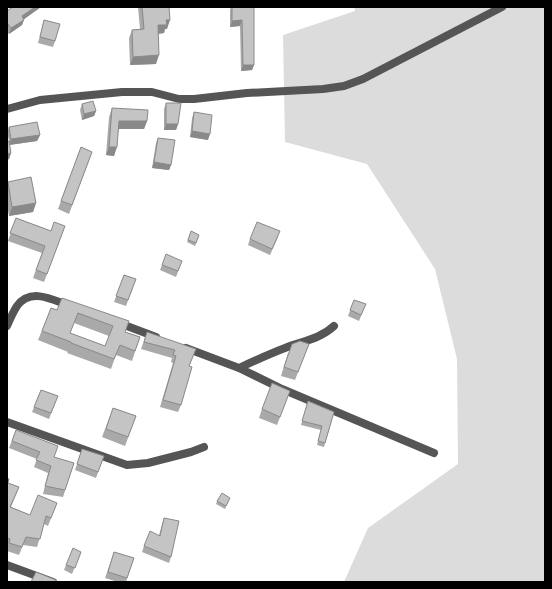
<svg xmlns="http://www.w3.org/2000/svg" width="552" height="589" viewBox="0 0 552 589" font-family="Overpass,sans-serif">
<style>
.green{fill:#dcdcdc}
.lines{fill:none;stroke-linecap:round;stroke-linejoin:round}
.minor{stroke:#555;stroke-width:8}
.wall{fill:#a9a9a9;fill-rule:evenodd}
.shaded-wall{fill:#898989}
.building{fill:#c4c4c4;stroke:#898989;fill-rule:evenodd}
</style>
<rect width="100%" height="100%" fill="#fff"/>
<!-- green -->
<path class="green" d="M354 7H543L545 8V582H344L368 528 458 464 457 359 435 269 367 164 285 142 283 35 355 11Z"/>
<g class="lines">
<!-- minor -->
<path class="minor" d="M7 109 40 100 122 92H152L179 99H194L247 93 323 89 344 86 363 79 502 7
M119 323 156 337
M7 326C10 319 13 312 17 306 31 287 53 300 70 306
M186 348 239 368 282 389 434 453
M239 368C254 361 269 354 285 348 303 341 320 339 334 326
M7 422 127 465 148 463 191 452 204 447
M7 565 53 582"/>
</g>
<!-- wall -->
<path class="wall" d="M13 7H41L24 19 22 25 9 34 7 32V11Z
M138 7H169L167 29H165L164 33 158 34 156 64 130 65 129 38 132 30 140 29Z
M231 7H254V65L252 70 241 71 240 26 230 27V10Z
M44 20 55 41 53 47 38 43Z
M166 103 178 124 176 130H164V109Z
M82 104 96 111 94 116 82 120 80 110Z
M112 108 147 121 144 129H118L114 156 106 155 109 117Z
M194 112 208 140 190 137 192 118Z
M9 127 40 135 37 141 9 145 11 153 9 159 7 160V142L9 141 7 132Z
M158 138 171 165 169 170 152 168 156 143Z
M81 147 92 152 69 214 58 209Z
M8 182 36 203 33 212 9 216 7 205V183Z
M16 218 51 231 65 226 44 282 33 278 42 253 8 241Z
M191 231 199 235 195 246 187 242Z
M278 237 270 255 248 245 250 239Z
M182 261 176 277 160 270 162 265Z
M124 275 136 279 126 306 114 302Z
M62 298 125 332 140 337 132 361 116 355 111 369 67 353 68 352 38 340 51 308 57 310ZM74 323 109 336 105 346 70 333Z
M354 300 366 304 359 321 348 316Z
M147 332 193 357 189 366 181 405 178 412 160 407 173 363 171 362 172 358 141 349Z
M309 344 295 380 281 376 288 353Z
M41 390 58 396 49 419 32 412Z
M287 399 277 425 259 418 262 409Z
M308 401 334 412 324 447 317 445 321 430 301 425Z
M113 408 136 416 125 446 102 437Z
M16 430 54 457 74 463 63 497 43 494 48 473 34 467 37 459 9 448Z
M82 449 104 456 96 478 75 470Z
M7 478 8 483 19 487 11 507 30 515 57 503 48 526 44 524 37 547 23 545 19 555 7 551Z
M230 498 225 509 216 504 217 501Z
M164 518 171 557 169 563 142 552 144 546 159 535Z
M81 552 72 574 64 570 66 565Z
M114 552 134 558 126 582H118L105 578Z"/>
<!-- shaded-wall -->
<path class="shaded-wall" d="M35 7H41L20 22 22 16Z
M24 20 22 25 9 34 11 28Z
M166 20H170L167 29H165L164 33 155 34 158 25Z
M242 20 240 26 230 27 232 21Z
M159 55 156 64 130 65 133 57Z
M243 65H254L252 70 241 71Z
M96 111 94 116 82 120 84 114Z
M119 121H147L144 129H116Z
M166 124H178L176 130H164Z
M192 131 210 134 208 140 190 137Z
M40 135 37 141 9 145 11 139Z
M109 147H117L114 156 106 155Z
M11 153 9 159 7 160V154Z
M154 162 171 165 169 170 152 168Z
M36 203 33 212 9 216 12 207Z"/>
<!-- building -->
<path class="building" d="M13 7H35L22 16 24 20 11 28 7 23V11Z
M142 7H169L170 20H166L167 25H158L159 55 133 57 132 30 144 29Z
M232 7H254V65H243L242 20 232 21Z
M44 20 60 24 55 41 40 37Z
M93 101 96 111 84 114 82 104Z
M166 103H181L178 124H166Z
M112 108 148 110 147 121H119L117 147H109Z
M194 112 212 115 210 134 192 131Z
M37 122 40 135 11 139 9 127Z
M158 138 175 140 171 165 154 162Z
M9 141 11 153 7 154V142Z
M81 147 92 152 72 205 61 201Z
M31 177 36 203 12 207 8 182Z
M16 218 51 231 54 222 65 226 47 274 36 270 45 246 10 233Z
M257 222 280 231 272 249 250 239Z
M191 231 199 235 196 243 188 240Z
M166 254 182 261 178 271 162 265Z
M124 275 136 279 128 300 116 296Z
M62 298 129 321 125 332 140 337 135 351 120 345 114 359 71 343V342L42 331 51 308 57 310ZM78 313 113 326 105 346 70 333Z
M354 300 366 304 361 315 350 310Z
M147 332 196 349 189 366 192 367 181 405 163 400 176 356 173 355 175 350 144 342Z
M300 341 309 344 298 372 284 367 292 344Z
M272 383 290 391 280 417 262 409Z
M41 390 58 396 51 413 34 407Z
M308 401 334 412 325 443 318 441 322 426 302 421Z
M113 408 136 416 128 437 106 429Z
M16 430 58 446 54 457 74 463 65 490 45 486 51 466 36 460 40 452 12 441Z
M82 449 104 456 98 472 77 464Z
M7 478 9 479 8 483 19 487 10 507 30 515 38 495 57 503 51 518 46 516 40 539 26 537 22 547 9 543 10 539 7 538Z
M222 493 230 498 226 506 217 501Z
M164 518 179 521 171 557 144 546 150 531 160 536Z
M73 548 81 552 75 568 66 565Z
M114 552 134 558 127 578 108 572Z
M36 572 56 580 55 582H31Z"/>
<!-- border -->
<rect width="552" height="589" fill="none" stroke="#000000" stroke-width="16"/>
</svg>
